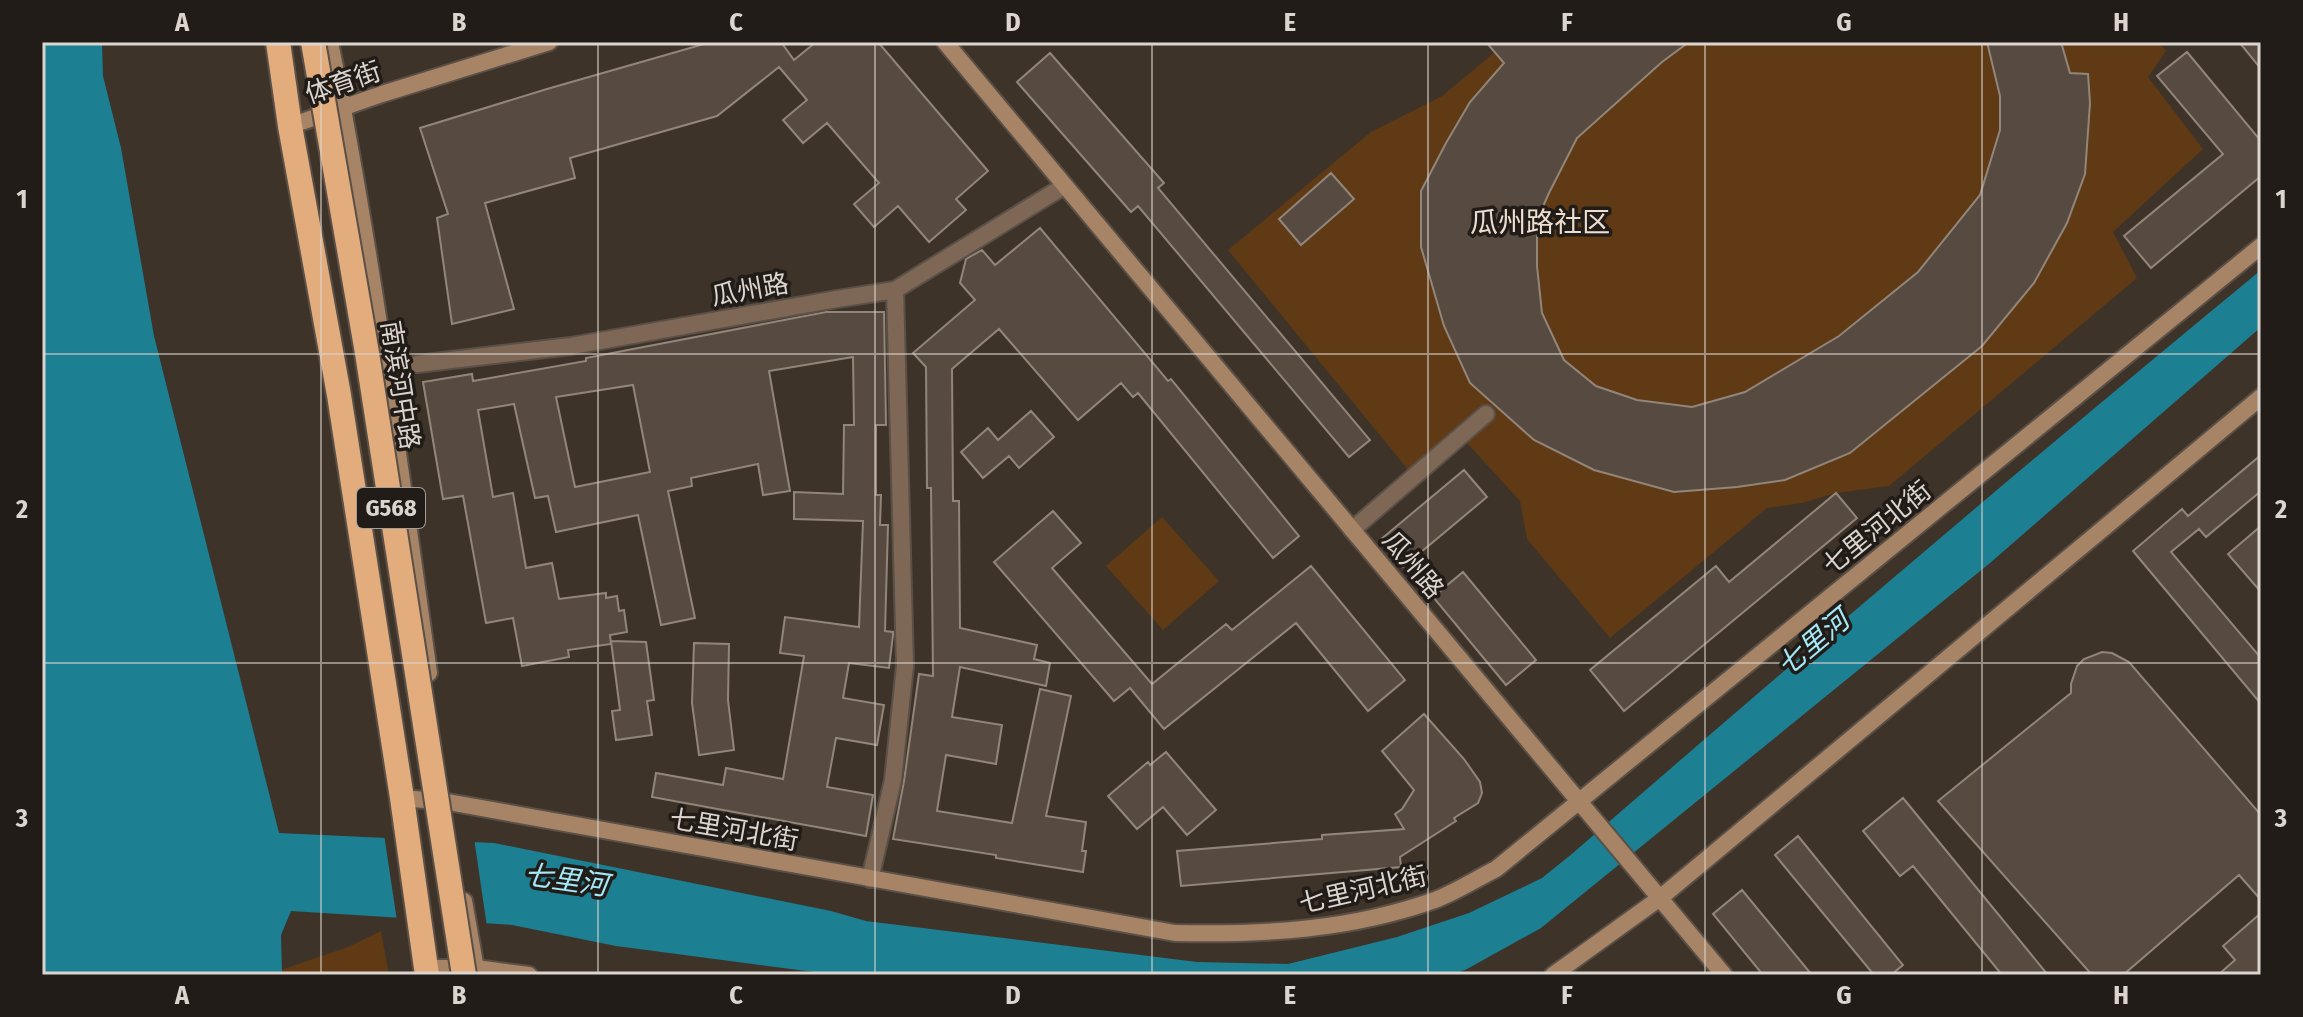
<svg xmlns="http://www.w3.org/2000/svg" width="2303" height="1017" viewBox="0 0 2303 1017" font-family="'Fira Sans Condensed','Noto Sans SC',sans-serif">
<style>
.green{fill:#5f3a15}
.water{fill:#1c7f92}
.pier{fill:#3e3329}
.building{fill:#574b41;stroke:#928579;stroke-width:2;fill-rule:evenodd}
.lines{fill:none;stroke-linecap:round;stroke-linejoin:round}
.street-casing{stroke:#5a5047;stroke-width:20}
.secondary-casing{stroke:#5a5047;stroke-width:20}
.highway-casing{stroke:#5a5047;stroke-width:28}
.street{stroke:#7e6855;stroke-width:16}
.secondary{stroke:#a78465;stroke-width:16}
.highway{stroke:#e2ac7c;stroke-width:24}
.highway-bridge-casing{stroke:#5a5047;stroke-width:28;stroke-linecap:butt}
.highway-bridge{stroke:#e2ac7c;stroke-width:24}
.grid{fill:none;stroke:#dcd5cf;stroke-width:2;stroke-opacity:0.55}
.labels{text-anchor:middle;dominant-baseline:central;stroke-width:7;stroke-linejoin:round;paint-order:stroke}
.shield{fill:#211c17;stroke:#a49e98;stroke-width:2}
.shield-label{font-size:24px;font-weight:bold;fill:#dcd5cf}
.street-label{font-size:26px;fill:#dcd5cf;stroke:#211c17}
.neighbourhood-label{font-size:28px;fill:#edded1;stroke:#211c17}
.water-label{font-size:28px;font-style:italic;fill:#a4e9f9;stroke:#211c17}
.neatline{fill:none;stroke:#dcd5cf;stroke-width:3}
.grid-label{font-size:26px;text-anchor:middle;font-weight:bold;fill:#dcd5cf}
</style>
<rect width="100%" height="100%" fill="#3e3329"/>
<!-- green -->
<path class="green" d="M1507 42H2158L2166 51 2148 77 2203 149 2113 232 2137 278 1889 486 1836 493 1802 503 1767 508 1610 638 1527 539 1520 501 1467 443 1419 483 1228 250 1371 132 1442 96Z
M1162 517 1219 581 1163 630 1106 566Z
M381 931 389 975H282L281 970 348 947Z"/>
<!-- water -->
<path class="water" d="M42 42H102L103 76 121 148 154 336 279 833 494 843 831 911 866 921 1197 962 1288 964 1397 937 1469 913 1542 878 1573 853C1800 656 2029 461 2261 270V327L1990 563 1541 928 1467 969 1451 975H837L616 946 512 925 291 911 281 935 282 975H42Z"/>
<!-- pier -->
<path class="pier" d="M384 834 474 838 487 927 397 921Z"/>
<!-- building -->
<path class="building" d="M711 42H781L794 60 816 42H878L988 171 956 199 966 210 929 242 898 206 874 227 854 204 879 183 827 123 803 143 783 120 807 100 779 67 717 116 570 158 575 178 485 203 514 309 452 324 437 218 448 214 420 128 547 89Z
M1486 42H1689L1662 62 1577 138 1549 193 1537 220V266L1542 313 1564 360 1596 386 1637 400 1692 407 1745 392 1839 336 1918 272 1980 195 2000 130V96L1987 42H2061L2070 73 2088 74 2090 103 2085 174 2067 223 2034 283 1982 346 1850 453 1785 480 1737 487 1674 492 1594 470 1534 440 1470 383 1444 326 1421 247V191L1446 143 1470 102 1504 63Z
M2239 42H2261V69Z
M2187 52 2261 141V176L2151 268 2124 236 2223 154 2157 76Z
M1050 53 1164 183 1158 188 1370 440 1349 457 1138 206 1131 212 1017 82Z
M1331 173 1354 199 1301 245 1279 219Z
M1040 228 1168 381 1171 379 1299 536 1273 558 1138 393 1133 397 1121 383 1078 420 999 329 952 369 953 501H959L960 628 1037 645 1034 659 1050 663 1046 686 960 667 952 717 1002 725 996 764 946 755 937 811 1012 823 1040 689 1071 696 1046 816 1086 822 1082 851H1086L1083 872 996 858V855L893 839 904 781 919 674 933 676 931 488H927L926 367 913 353 975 300 960 283 966 259 982 250 995 265Z
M826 312H884L886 425H876V495H881L880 525H888L885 631 893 632V635L889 668 849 663 843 698 884 705 877 745 836 738 827 787 873 795 866 836 652 797 656 773 723 785 726 768 783 779 804 656 780 653 785 617 859 627 863 521 794 519V492L843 494 844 425H854L853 357 769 371 790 491 763 495 758 464 691 478 692 486 668 491 695 618 661 625 638 515 556 532 548 496 535 498 514 404 478 410 493 497 513 493 526 568 552 563 559 599 606 593V598L617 596 619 611 624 610 627 632 610 635 611 644 568 650 569 657 522 666 513 618 486 623 463 496 443 499 423 382 472 374 473 381 586 361V358ZM633 385 650 472 575 487 556 397Z
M1031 411 1054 437 1019 468 1009 456 983 478 961 452 988 428 998 440Z
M2261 455V491L2206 537 2199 529 2171 552 2261 658V704L2133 551 2182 509 2188 516Z
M1464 470 1487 497 1403 567 1380 540Z
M1836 493 1857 518 1624 711 1590 670 1716 566 1729 582Z
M1053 511 1081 543 1052 568 1152 684 1226 624 1232 630 1311 566 1405 680 1368 711 1296 623 1164 729 1130 688 1114 701 994 562Z
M2261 526V592L2228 554Z
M1463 572 1536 660 1506 685 1433 597Z
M611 641 646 642 654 700 647 701 652 735 616 740 612 711 620 710Z
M694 643 729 644 728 700 734 750 699 755 692 703Z
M2102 652 2112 653 2129 662 2261 815V900L2239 875 2123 975H2092L1938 801 2071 693V684L2077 666 2084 659Z
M1424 714 1464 759 1480 782 1482 793 1478 803 1454 818 1456 821 1400 857 1401 867 1181 886 1177 851 1322 839V835L1404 829 1395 814 1402 809 1414 790 1382 751Z
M1166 752 1216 810 1187 835 1163 807 1137 829 1108 796 1148 762 1150 765Z
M1903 798 2048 975H2002L1913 866 1900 876 1863 831Z
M1798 836 1903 965 1891 975H1874L1775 855Z
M1742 890 1812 975H1763L1713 914Z
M2261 913V975H2218L2235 960 2223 946Z"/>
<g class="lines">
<defs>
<path id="street" d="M417 364 571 346 837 299 895 290 1064 186
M1352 530 1486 414
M870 879 893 780 905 666 895 290"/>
<path id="secondary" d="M330 42C372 251 399 462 429 673
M945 42 1724 975
M290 126 382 94 549 42
M402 798 448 802 1175 933C1264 935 1351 930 1435 900 1456 892 1476 879 1496 869L2261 246
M464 901 477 975
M426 968H476L529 975
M1553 975 1660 898 2261 397"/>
<path id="highway" d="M278 42 290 126 339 395 402 798 427 975"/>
</defs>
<!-- street casing -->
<use href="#street" class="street-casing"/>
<!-- secondary casing -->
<use href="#secondary" class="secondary-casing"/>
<!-- highway casing -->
<use href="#highway" class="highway-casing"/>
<!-- street -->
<use href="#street" class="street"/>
<!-- secondary -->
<use href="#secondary" class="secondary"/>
<!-- highway -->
<use href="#highway" class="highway"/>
<defs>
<path id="highway-bridge" d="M313 42 367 353 464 975"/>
</defs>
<!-- highway-bridge casing -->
<use href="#highway-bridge" class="highway-bridge-casing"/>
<!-- highway-bridge -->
<use href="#highway-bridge" class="highway-bridge"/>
</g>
<!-- grid -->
<path class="grid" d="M321 42V975M598 42V975M875 42V975M1152 42V975M1428 42V975M1705 42V975M1982 42V975M42 354H2261M42 663H2261"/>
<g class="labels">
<!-- shield labels -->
<rect class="shield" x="357" y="488" width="68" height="40" rx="6"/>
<g class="shield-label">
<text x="391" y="508">G568</text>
</g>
<!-- street labels -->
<g class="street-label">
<text transform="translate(343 83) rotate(-19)">体育街</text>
<text transform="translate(750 290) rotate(-10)">瓜州路</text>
<text transform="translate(400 385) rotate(81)">南滨河中路</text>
<text transform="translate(1877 528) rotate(-39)">七里河北街</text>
<text transform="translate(1413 565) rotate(50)">瓜州路</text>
<text transform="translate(734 830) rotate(10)">七里河北街</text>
<text transform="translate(1363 890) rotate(-13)">七里河北街</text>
</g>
<!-- neighbourhood labels -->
<g class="neighbourhood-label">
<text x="1540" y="222">瓜州路社区</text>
</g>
<!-- water labels -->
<g class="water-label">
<text transform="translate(1813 643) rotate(-40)">七里河</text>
<text transform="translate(566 880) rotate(8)">七里河</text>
</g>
</g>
<!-- border -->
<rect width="2303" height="1017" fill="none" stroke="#211c17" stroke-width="88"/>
<rect x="44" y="44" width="2215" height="929" class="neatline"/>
<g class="grid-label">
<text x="182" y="31">A</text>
<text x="459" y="31">B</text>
<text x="736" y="31">C</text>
<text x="1013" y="31">D</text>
<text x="1290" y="31">E</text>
<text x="1567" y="31">F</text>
<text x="1844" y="31">G</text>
<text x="2121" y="31">H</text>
<text x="22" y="208">1</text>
<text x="2281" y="208">1</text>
<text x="22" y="518">2</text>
<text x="2281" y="518">2</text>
<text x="22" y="827">3</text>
<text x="2281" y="827">3</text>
<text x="182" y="1004">A</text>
<text x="459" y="1004">B</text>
<text x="736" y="1004">C</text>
<text x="1013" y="1004">D</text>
<text x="1290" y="1004">E</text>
<text x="1567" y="1004">F</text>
<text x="1844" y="1004">G</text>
<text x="2121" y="1004">H</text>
</g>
</svg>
